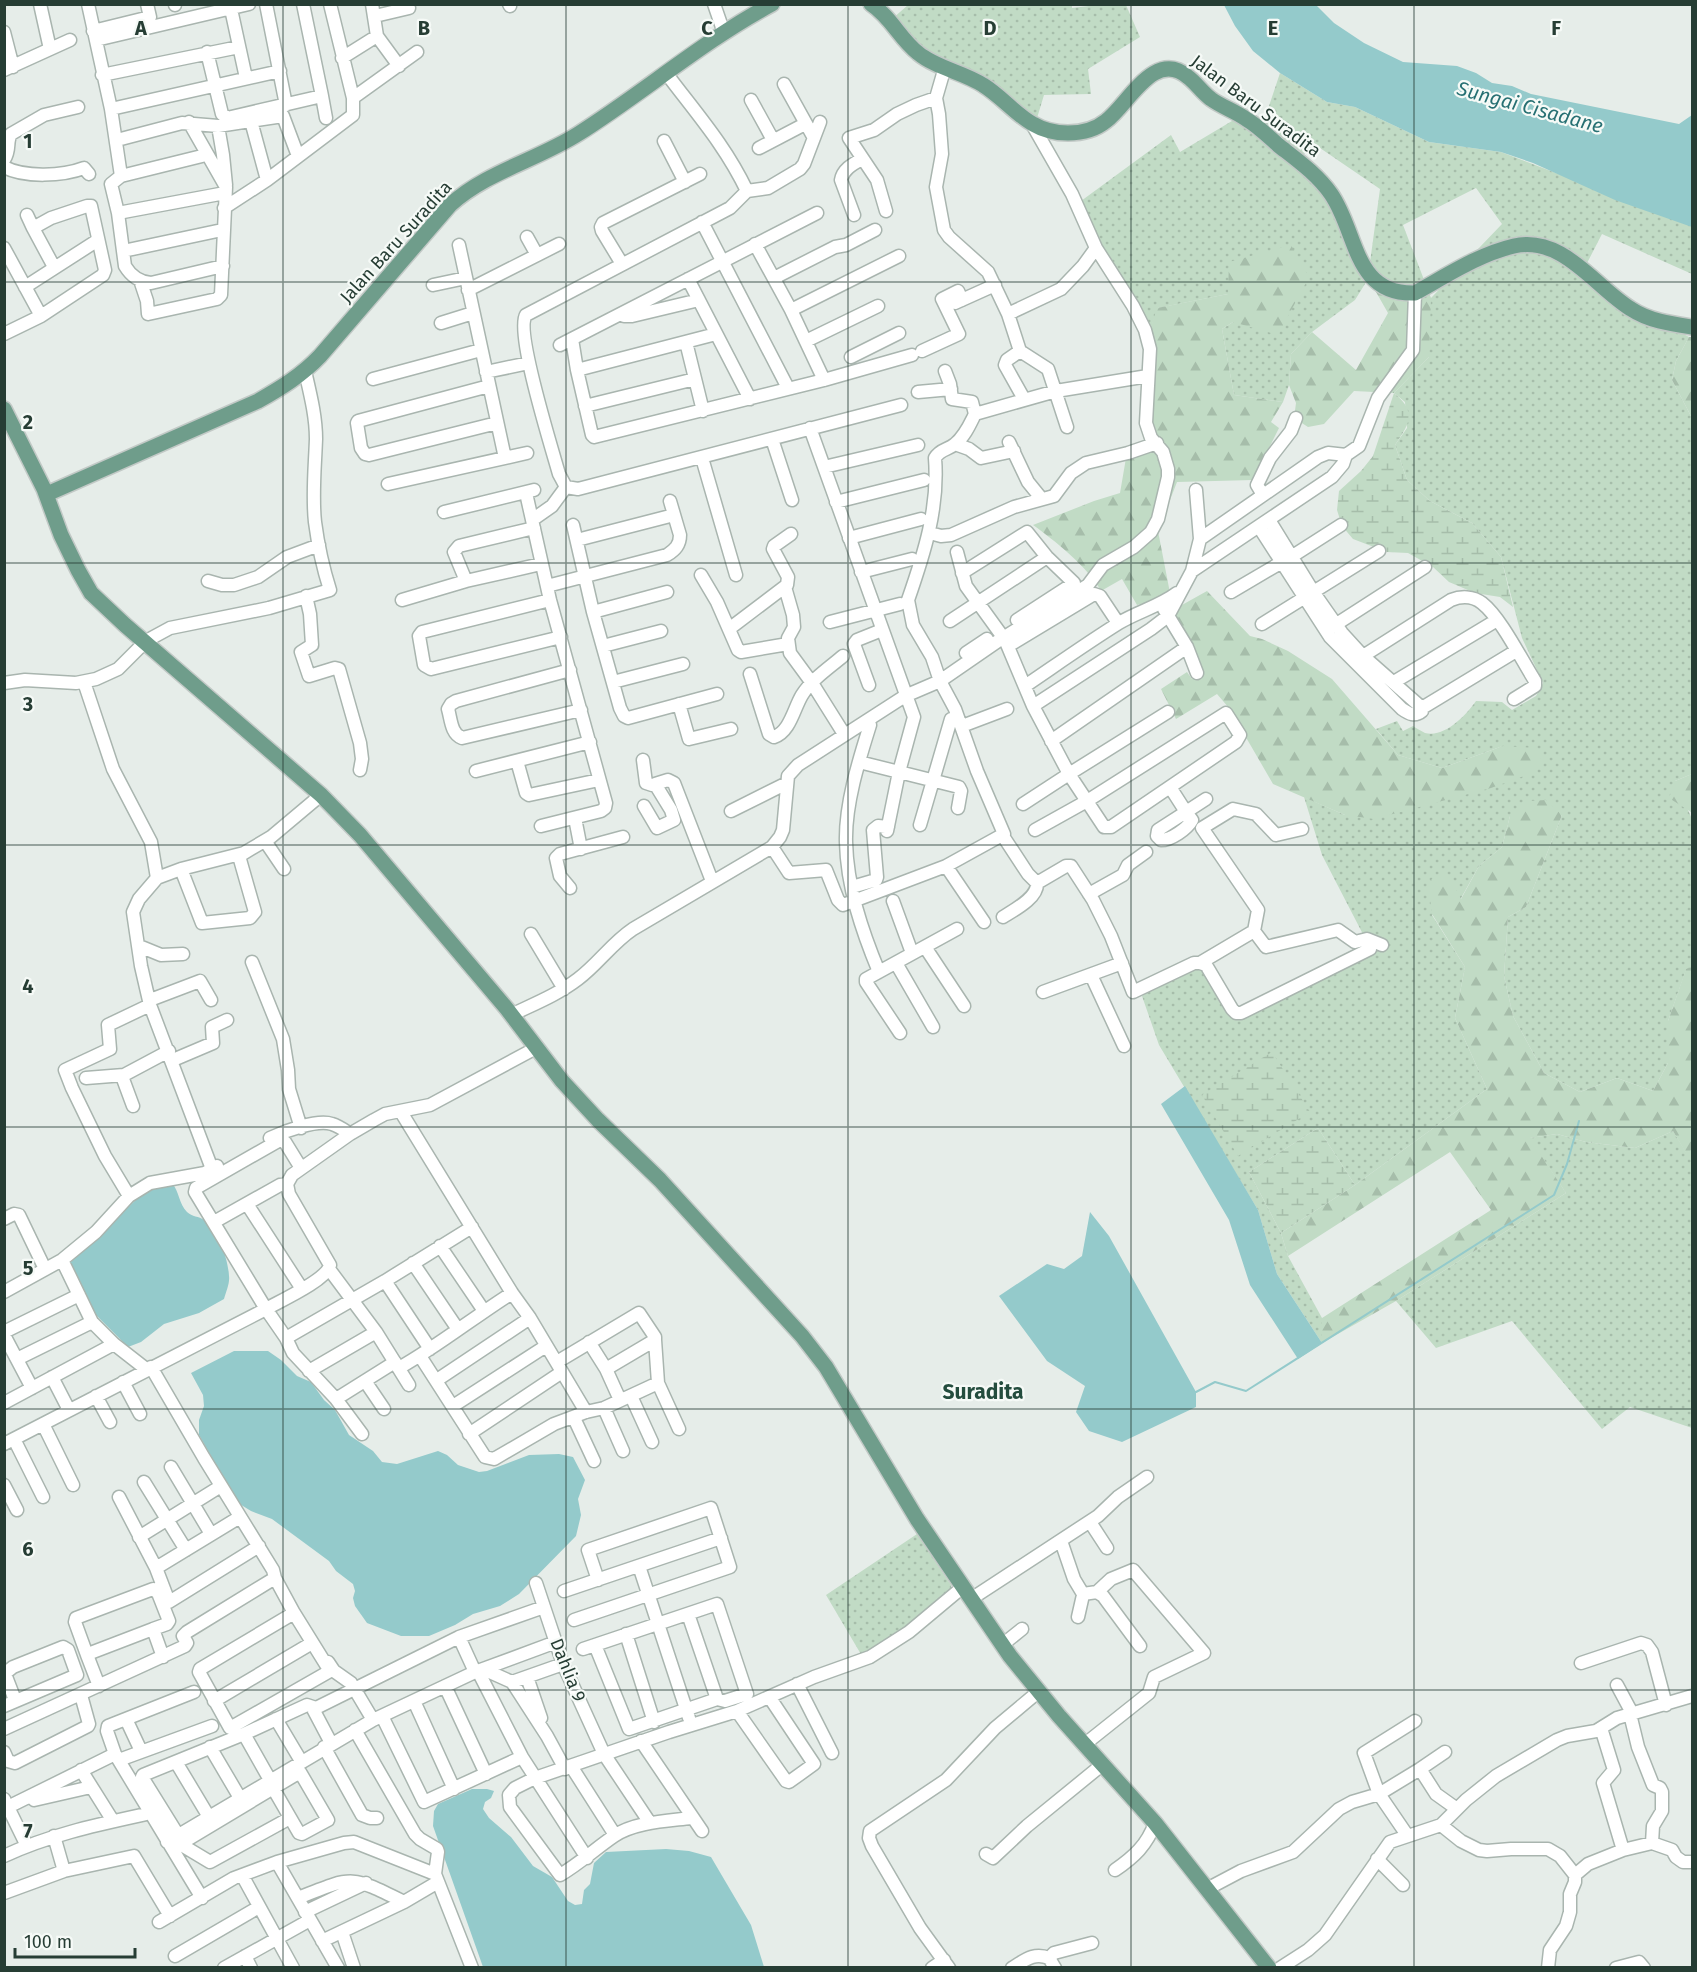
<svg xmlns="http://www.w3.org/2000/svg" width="1697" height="1972" viewBox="0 0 1697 1972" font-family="'Fira Sans',sans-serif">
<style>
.grass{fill:url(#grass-dots);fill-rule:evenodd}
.forest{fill:url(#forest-firs)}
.wetland{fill:url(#wetland-marsh)}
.water{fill:#94cacb}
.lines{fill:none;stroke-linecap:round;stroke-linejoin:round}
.stream{stroke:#94cacb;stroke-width:2}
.minor-casing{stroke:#a9b5af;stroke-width:15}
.major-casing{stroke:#c2c9c6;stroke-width:18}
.minor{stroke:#fff;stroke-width:12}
.major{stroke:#6f9d8b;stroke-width:15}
.grid{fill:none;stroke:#263d34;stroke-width:1.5;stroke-opacity:0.55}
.labels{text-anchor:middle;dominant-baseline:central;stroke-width:4.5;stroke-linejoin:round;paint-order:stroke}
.street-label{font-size:18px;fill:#263d34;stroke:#f6faf7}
.water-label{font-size:20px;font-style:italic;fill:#277073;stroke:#f6faf7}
.quarter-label{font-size:21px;font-weight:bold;fill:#244d3e;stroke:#f6faf7}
.grid-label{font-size:20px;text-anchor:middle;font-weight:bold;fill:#263d34;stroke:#f6faf7;stroke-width:4.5;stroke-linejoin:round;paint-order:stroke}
</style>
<defs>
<pattern id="grass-dots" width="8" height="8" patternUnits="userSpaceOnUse" patternTransform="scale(1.5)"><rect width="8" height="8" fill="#c1dbc5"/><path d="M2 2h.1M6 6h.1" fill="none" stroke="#a6bdaa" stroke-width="1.8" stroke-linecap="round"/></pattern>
<pattern id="forest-firs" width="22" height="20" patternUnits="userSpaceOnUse" patternTransform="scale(1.5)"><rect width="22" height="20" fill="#c1dbc5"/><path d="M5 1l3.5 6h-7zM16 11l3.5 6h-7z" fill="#a6bdaa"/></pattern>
<pattern id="wetland-marsh" width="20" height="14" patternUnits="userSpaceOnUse" patternTransform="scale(1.5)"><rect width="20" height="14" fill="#c1dbc5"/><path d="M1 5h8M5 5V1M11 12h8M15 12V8" fill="none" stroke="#a6bdaa"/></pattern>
</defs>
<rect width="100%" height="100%" fill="#e6ede9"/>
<!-- grass -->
<path class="grass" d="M1072 4V8L1097 5H1126L1140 37 1088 69 1091 94 1044 95 1034 128 921 49 892 19 908 5Z
M1280 73 1327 102 1355 107 1429 142 1501 152 1692 225V274L1602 234 1585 267 1638 310 1689 337 1676 361 1672 380 1692 418V774L1675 781 1692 819V967L1686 970 1668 1021V1063L1653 1091 1617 1078 1580 1092 1544 1073 1513 1016 1504 976 1508 917 1526 907 1562 815 1510 816 1502 847 1479 866 1460 900 1432 915 1465 967 1455 1018 1487 1089 1355 1185 1318 1128 1249 1172 1281 1233 1288 1256 1322 1318V1343L1277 1274 1258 1210 1159 1045 1142 996 1208 957 1240 1010 1367 942 1322 855 1304 797 1345 815 1503 746 1442 768 1398 755 1376 729 1397 721 1403 731 1413 726C1416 728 1421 731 1425 733 1445 738 1466 715 1476 701L1502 702 1512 710 1536 696 1543 683 1522 638 1501 557 1472 523 1430 501 1407 480 1395 445 1407 428 1405 402 1394 393 1429 357 1398 299 1368 279 1355 300 1312 332 1291 354 1289 385 1283 402 1234 395 1222 329 1233 322 1228 294 1158 308 1147 339 1081 201 1171 135 1180 152 1242 115 1261 130ZM1320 148 1380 189 1368 277 1344 221 1291 158ZM1476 188 1502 224 1431 298 1403 225Z
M1673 1131 1686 1152 1692 1150V1428L1630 1407 1602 1429 1512 1321 1436 1348 1396 1301 1566 1193 1529 1138 1557 1134 1586 1142 1635 1148Z
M917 1534 951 1585V1591L913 1625 862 1656 826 1595Z"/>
<!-- forest -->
<path class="forest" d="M1291 245 1309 277 1278 335 1233 322 1222 329 1234 395 1283 402 1271 422 1279 428 1253 480 1177 482 1158 531 1170 593 1163 598 1137 605 1122 579 1101 591C1090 569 1053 539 1033 525L1094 501 1120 493 1126 458 1150 447 1147 339 1157 308 1228 294 1229 262Z
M1368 278 1398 299 1431 298 1429 357 1394 393 1354 391 1324 424 1308 427 1294 418 1296 403 1289 385 1291 354 1312 332 1356 370 1388 313Z
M1689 337H1692V418L1672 380 1676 361Z
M1207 591 1250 636 1262 639 1288 651 1332 679 1398 755 1442 768 1503 746 1536 748 1542 761 1532 773 1491 788 1374 819 1345 815 1273 784 1229 708 1217 694 1176 719 1161 689 1187 672 1192 679 1200 672 1173 610Z
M1692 774V819L1691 812 1669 798 1675 781Z
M1546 800 1562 815 1526 907 1508 917 1504 976 1513 1016 1544 1073 1580 1092 1617 1078 1653 1091 1668 1063V1021L1686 969 1692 967V1150L1686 1153 1673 1131 1635 1148 1586 1142 1557 1134 1530 1138 1566 1193 1396 1301 1322 1343V1318L1491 1210 1450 1152 1288 1256 1281 1233 1355 1185 1487 1089 1455 1018 1465 967 1432 914 1428 883 1436 875 1448 874 1461 899 1479 866 1502 847 1510 816 1529 801Z"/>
<!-- wetland -->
<path class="wetland" d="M1394 393C1417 412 1410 423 1395 445L1407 480 1430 501 1472 523 1501 557 1513 607 1500 597 1475 593 1449 582 1433 567 1408 553 1387 552 1353 539 1342 526 1337 510 1339 491 1361 471 1373 456Z
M1272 1052 1310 1112 1238 1156 1202 1095Z
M1318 1128 1355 1185 1281 1233 1249 1172Z"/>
<!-- water -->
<path class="water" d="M1224 5H1316L1334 23 1364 43 1403 62 1457 66 1476 73 1492 83 1512 86 1531 94 1679 124 1692 115V227L1615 200 1533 163 1501 152 1429 142 1355 107 1327 102 1280 73 1253 51 1235 26Z
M1185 1086 1258 1210 1277 1274 1322 1343 1298 1359 1250 1285 1229 1220 1161 1104Z
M172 1183C179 1191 179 1204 187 1212 192 1217 199 1216 204 1220 218 1232 228 1257 229 1276 230 1283 226 1292 224 1299L199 1313 164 1324 141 1342 128 1347 96 1315 69 1264 145 1191Z
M1090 1212 1109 1236 1196 1392V1407L1122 1442 1089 1431 1076 1412 1085 1386 1047 1361 999 1296 1047 1264 1064 1269 1082 1256Z
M234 1351H268L281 1360 297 1376 311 1382 324 1400 335 1410 349 1435 373 1451 382 1462 397 1464 438 1451 447 1455 458 1465 479 1472 487 1471 529 1455 559 1454 573 1457 585 1480 578 1499 581 1515 576 1536 519 1594 500 1606 473 1614 455 1625 429 1636H401L367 1623 355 1606 353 1598 355 1591 353 1584 336 1571 329 1561 272 1519 251 1511 238 1503 199 1435V1420L204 1406 203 1395 191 1373Z
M472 1789H487L494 1791 491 1798 485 1802 483 1809 489 1818 511 1837 533 1866 552 1877 568 1901 575 1905 582 1904 584 1890 590 1884 594 1863 606 1852 666 1849 689 1851 711 1857 751 1925 764 1967H483L433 1826 434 1811 438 1804Z"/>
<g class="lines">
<!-- stream -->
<path class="stream" d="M1196 1392 1215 1382 1246 1391 1554 1195 1567 1164 1579 1121"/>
<defs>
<path id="minor" d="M40 4 50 49
M88 4 111 109 121 176
M175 4V5
M266 4 286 105
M372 4 377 36 399 66
M509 4 510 6
M714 4 724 33
M231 9 246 78
M375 16 409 8
M93 31 150 17 147 4
M4 32 13 67
M96 40 249 4
M207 52 222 114 227 118 322 96 303 4
M342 58 377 36
M945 67 936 98 939 114 942 154 936 187 944 230 949 237 988 272 1008 314 1020 351 1048 369 1067 427
M4 70 70 40
M666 73C696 113 725 145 747 191
M102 75 239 47
M784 84 814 138
M322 96 326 118
M353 98 417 52
M751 100 773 140
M111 109 280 71
M251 121 267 180
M820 122 804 164 800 169 768 188 747 191 730 208 526 315C515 331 552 449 559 474L566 487 578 489 901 405
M218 126 223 155 226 185
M117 140 182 123 218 126 283 116 298 156
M664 141 685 182
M759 148 805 124
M206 155 121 176 111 184 118 213 125 266C131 276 140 282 151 283L223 266
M4 160C11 149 6 142 11 134L44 115 78 107
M4 167C25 178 63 176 84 168L89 174
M224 208 267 180 353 115V98L330 4
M886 211 877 180 849 138 874 130 897 114 916 105 936 98
M118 213 225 193
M27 215 33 228
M854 215 841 180C843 169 853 164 862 159
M702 222 788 388
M527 237 537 255
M755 244 791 310 824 380
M459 245 505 458
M4 248 41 316
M123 251 222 230
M622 264 602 231 601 227 603 223 700 174
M774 278 835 247 846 245 875 230
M688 279 750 399
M140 280 147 301 148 314 217 299 221 295 226 187 189 122
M433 285 466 278
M25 287 98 240
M468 290 559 244
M955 303 995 285
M791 310 899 256
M1008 314 1061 289 1083 266 1096 248
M624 316H632L699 300
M441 323 473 313
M4 334 41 316 103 275 105 270 91 206H87L51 218 33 228 54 267
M572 339 577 370 592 435 594 437 824 380 912 355
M806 341 878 306
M686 342 703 411
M560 345 817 213
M922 351 959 334 942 299 958 291 962 300
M1020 351 1007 360 1005 365 1024 399
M851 357 899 333
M577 370 716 334
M945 371 950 384 952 399 972 402 975 414
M486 372 529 363
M373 379 481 350
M489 386 358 421 357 423 361 448 365 454 369 455 497 423
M918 392 951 389
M585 406 695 379
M810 428 914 717 899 772 887 831
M772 439 792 500
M1009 442 1028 482 1041 498
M955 444 969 449 981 458 1014 451
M702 458 736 575
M824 467 918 445
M388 484 527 453
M526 493 550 600 606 803 605 808 601 811 541 826
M1263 495 1257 485 1270 458 1291 431 1296 418
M836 502 924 480
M444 512 534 490
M532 520 552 506 566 487
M573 525 593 612 620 708 624 716 628 718 717 694
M1259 527 1330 637 1402 709C1409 714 1415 717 1422 711V708L1363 656 1342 633 1314 593 1269 520
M930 533 941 536 951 535 1014 507 1054 496 1071 473 1086 463 1128 453 1157 443
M849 538 921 519
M1200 539 1318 457 1328 453 1346 455 1359 446 1378 398 1413 350 1415 293
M577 540 674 515
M957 552 966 586 1000 633
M1291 557 1341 525
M1192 571 1332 477 1343 464 1346 455
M861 572 912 559
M962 573 1027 532 1047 557 1074 583 1017 620
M701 575 717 602 738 650 741 652 788 644
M208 581 222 585H234L258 577 287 557 319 545
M466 581 454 552 459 546 534 528
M547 586 667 555C675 550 680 545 680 535L670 501
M785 587 793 615 794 627 788 638 790 653 812 683 844 734
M1231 592 1282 562
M306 596 310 614 312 645 301 652 309 676 335 668 339 669 360 743 362 759 360 770
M402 600 466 581 541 564
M550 600 422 632 419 636 424 665 431 669 561 637
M1164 609 1187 647 1197 673
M593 612 667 592
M950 621 1047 557
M830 622 900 604
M1262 624 1379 551
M1335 625 1425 567
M729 629 787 585 788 577 773 549 774 546 791 534
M1006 642 1033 706 1069 774 1168 712
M603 646 661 631
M1008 646 1094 594 1100 596 1118 623
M966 653 987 639
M1363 656 1451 600C1461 596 1473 596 1482 603 1501 618 1521 659 1535 681V686L1514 699
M570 670 456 701 451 704 448 709C451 719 451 734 462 738L581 710
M750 674 769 734 774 737C790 732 794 708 802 695 812 679 829 668 843 656
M84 682 113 769 151 842 157 878 139 899 133 912 141 966 150 1005 212 1169
M613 682 683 664
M1394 682 1497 620
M4 683 25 680 76 683 96 679 118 669 146 641 170 628 269 608 330 590C323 568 318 545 315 522 312 495 315 467 316 439 316 416 310 393 305 371
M869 685 854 644 857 640 882 630
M1025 686C1056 665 1087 643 1119 623 1137 612 1160 606 1177 593
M679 704 689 739 731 729
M1033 706 1151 629 1168 616 1192 571 1200 539 1196 490
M1422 708 1516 651
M870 725C859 760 845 804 846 842 847 887 862 931 879 972
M962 726 1007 709
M1051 741 1187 647
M643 760 646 783 652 785 668 780 674 783 712 881
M517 761 526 793 529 795 599 780
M859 762 959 787 961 791 958 808
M476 771 590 742
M1170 787 1186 812 1158 830 1157 836 1161 840C1171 840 1187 829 1192 820L1186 812 1206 799
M1023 804 1069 774 1104 827H1111L1236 742 1240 735 1226 713 1087 801 1035 830
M644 806 657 828 674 820 671 810 655 784
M731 811 787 783
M575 818 581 849
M920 825 951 719
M1003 836 1028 874 1037 883 1066 866H1071L1093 900 1111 936 1133 992 1194 963H1200L1254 931 1266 947 1338 930 1355 942 1367 939 1382 945
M265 841 284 869
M772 847 789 873 826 870 838 900 843 905 946 866 1004 834 977 771 955 709 940 681 932 657 913 625 908 600C924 554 939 508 935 458 940 449 948 450 955 444 965 436 970 424 975 414L1056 391 1148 376
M946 866 984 922
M181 869 202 923 250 918 255 912 239 856
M157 878 181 869 244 853 271 837 321 795
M852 887 876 880 877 877 873 830 878 826 888 827
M570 888 560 876 556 858 560 854 623 837
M1089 894 1123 875 1128 865 1146 852
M893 901 912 953
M1003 917C1014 910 1038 898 1037 883
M1254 931 1258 910 1202 828 1233 809 1256 814 1276 835 1302 829
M531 934 564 989
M139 946 161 955 183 954
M925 947 964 1006
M252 962 283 1039 288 1070 289 1089 301 1128
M896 963 933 1027
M1200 963 1206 965 1232 1009 1236 1013H1241L1370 949
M1091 975 1124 1046
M1043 992 1122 963
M150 1000 200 981 211 1000
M511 1015C534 1004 557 995 578 979 598 964 612 943 633 929L772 847 780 837 783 830 788 776 798 765 905 696 940 681 998 641 1088 585 1103 565 1134 547 1151 532 1158 519 1168 477V469L1163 452 1151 438 1146 423 1150 349 1145 330 1133 306 1096 248 1072 194 1032 124
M900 1033 866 982V979L957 929
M173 1060 213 1043 212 1027 227 1020
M124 1075 123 1079 133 1106
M86 1078 124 1075 169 1051
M401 1112 512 1293 530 1318 586 1412
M270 1138C285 1131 317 1119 332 1124 339 1126 344 1130 350 1134
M301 1168 285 1142 280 1140 196 1188 195 1192 266 1309 286 1338 293 1353 336 1399 362 1434
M129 1196 105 1156 72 1088 65 1070 110 1049 108 1025 150 1005
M247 1204 302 1289
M4 1219 14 1214 19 1215 45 1269
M214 1222 280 1185 287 1184
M440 1246 484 1311
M62 1260 92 1322 114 1344 146 1369
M413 1263 457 1328
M329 1269 376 1332 409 1385
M385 1281 430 1349
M4 1292 62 1260 96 1232 129 1196 150 1183 205 1173 217 1166
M4 1332 79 1295
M4 1335 32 1388
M286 1338 385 1281 472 1227
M655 1340 658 1383
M589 1342 606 1369 620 1400
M420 1356 485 1457 494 1459 554 1424 586 1412 604 1408 658 1383 679 1429
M17 1359 92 1322
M557 1362 639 1313 655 1337V1340L606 1369
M151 1367 204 1458 273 1570 275 1578 294 1613 330 1671 230 1728 199 1672 200 1669 294 1613
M399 1368C438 1346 474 1317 512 1293
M309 1371 376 1332
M52 1377 69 1410
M437 1380 530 1318
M365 1381 384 1409
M123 1382 140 1414
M96 1396 110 1422
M631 1396 652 1442
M336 1399 395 1362
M4 1403 114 1344
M453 1406 546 1346
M604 1408 623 1451
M574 1418 594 1461
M43 1424 73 1485
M469 1434 562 1372
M14 1439 43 1497
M4 1444 266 1309C280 1301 327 1280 330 1265L289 1194 287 1184 292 1175 350 1134 374 1120 385 1114 430 1105 536 1048
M171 1467 211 1534
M144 1482 186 1550
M4 1485 17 1510
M119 1497 156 1568 169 1602 259 1546
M1090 1522 1107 1548
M139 1537 221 1486
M1061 1541 1074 1579 1083 1594 1097 1592 1111 1579 1133 1570 1204 1653 1154 1677 1149 1693 1085 1744
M639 1566 689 1718
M156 1568 240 1517
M536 1583 563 1664 604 1754 650 1823
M564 1591 721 1538
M1097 1592 1103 1596 1140 1646
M971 1599 1098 1516 1118 1497 1147 1477
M688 1614 717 1699
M1078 1617 1083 1595
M574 1620 730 1567 711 1508 588 1550 598 1580
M626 1634 654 1722
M459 1637 475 1672
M1002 1645 1022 1629
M583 1649 717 1604 747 1694 725 1701 717 1699 629 1729 595 1645
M87 1655 75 1622 76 1618 153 1589 158 1593 169 1621 167 1624 153 1629
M328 1662 334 1671 351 1683 373 1720
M1581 1663 1641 1643 1647 1645 1652 1652 1666 1705
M483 1669 512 1682 563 1664
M478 1671 522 1757 587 1858
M4 1674 13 1667 63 1647 68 1650 77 1675 4 1706
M5 1674 15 1700
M527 1677 541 1718
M512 1682 547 1736 565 1769
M797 1684 832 1753
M1617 1685 1632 1713
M99 1686 87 1655 93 1652 153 1629 163 1657
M445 1686 486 1774
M194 1692 108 1726 107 1731 115 1754 202 1898
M214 1701 312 1643
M414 1701 454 1789
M312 1707 331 1743
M737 1711 786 1781 789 1782 814 1764 770 1698
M1630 1714 1638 1747 1653 1785 1660 1788 1662 1792V1811L1653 1826 1652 1843
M382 1716 424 1802 522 1757
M126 1719 141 1751
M276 1719 301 1761
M1601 1728 1614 1770 1603 1783 1623 1850
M4 1729 185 1646 187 1643 183 1636 187 1632 275 1578
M355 1730 415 1834 420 1839 437 1849 438 1852 435 1874 472 1968
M244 1734 270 1780
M641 1741 702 1831
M210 1747 240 1798
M324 1747 362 1815 370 1818H377
M4 1752 8 1761 15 1763 88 1726 89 1724 81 1695
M1445 1752 1420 1769 1436 1794 1457 1809
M119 1760 212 1726
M176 1762 209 1817
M571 1766 615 1835
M81 1770 113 1821
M4 1799 27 1846
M34 1800 91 1787
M14 1804 115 1754
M691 1818C667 1821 635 1822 614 1836 595 1849 579 1864 560 1875L510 1807 509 1795 515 1788 535 1778 669 1732 737 1711 814 1677 870 1657 909 1632 964 1586
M1441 1825 1461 1841 1479 1850 1487 1851 1511 1849H1548L1560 1856 1575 1875V1882L1570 1894V1912L1566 1926 1550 1950 1548 1968
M178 1835 142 1777 143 1775 244 1734 307 1705 316 1708 459 1637 544 1607
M1407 1835 1379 1794 1364 1753 1415 1721
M54 1836 64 1871
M175 1841 210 1862 290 1818
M167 1842 373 1720 475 1672 556 1642
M180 1844 300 1772 328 1820 302 1834 299 1833 273 1788
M986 1854 993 1858 1027 1826 1103 1764
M4 1856C51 1834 101 1824 151 1813
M1377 1859 1403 1885
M277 1862 338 1968
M1115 1870C1134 1857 1147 1845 1155 1823
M242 1875 293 1968
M1575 1875 1588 1864 1623 1850 1652 1843 1672 1850 1676 1857 1683 1862H1692
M1207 1889 1241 1871 1293 1852 1339 1809 1352 1802 1379 1794 1420 1769
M4 1893 64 1871 134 1856 170 1916
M298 1898C353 1876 350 1875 404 1902
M305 1912 366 1883
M159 1922 234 1878 277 1862 344 1843 354 1842 435 1874
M342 1932 354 1968
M322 1941 404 1902 438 1882
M175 1956 259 1907
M245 1956 251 1968
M224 1968 310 1920
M932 1968 944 1960
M949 1968 920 1928 872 1846 869 1838 870 1831 946 1780 995 1728 1038 1692
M1012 1968C1025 1960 1034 1952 1049 1958
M1055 1968 1049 1958 1054 1953 1092 1943
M1280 1968 1308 1950 1325 1935 1390 1842 1441 1825 1466 1800 1496 1776 1557 1740 1567 1736 1596 1731 1617 1718 1692 1696
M1616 1968 1639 1962 1644 1968"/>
<path id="major" d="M871 4C891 17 900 39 918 53 936 68 963 72 983 85 1001 96 1015 114 1033 124 1043 130 1056 133 1068 133 1082 133 1095 130 1106 121 1128 105 1154 48 1188 77 1196 83 1202 92 1211 99 1222 107 1235 111 1246 119 1258 126 1268 136 1278 145 1297 160 1317 174 1331 194 1358 233 1353 295 1415 293 1446 276 1479 254 1514 246 1563 235 1595 287 1631 309 1649 321 1672 324 1692 327
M4 409 44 489 61 535 78 570 91 593 125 625 321 795 360 835 507 1009 562 1081 598 1120 660 1180 802 1336 826 1367 917 1519 1010 1656 1059 1716 1155 1823 1269 1968
M47 494 258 401C281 388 302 375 320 356L450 205C486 172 537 160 578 134 643 93 703 41 772 4"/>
</defs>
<!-- minor casing -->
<use href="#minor" class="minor-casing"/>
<!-- major casing -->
<use href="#major" class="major-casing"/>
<!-- minor -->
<use href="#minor" class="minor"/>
<!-- major -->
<use href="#major" class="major"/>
</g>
<!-- grid -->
<path class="grid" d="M283 4V1968M566 4V1968M848 4V1968M1131 4V1968M1414 4V1968M4 282H1692M4 563H1692M4 845H1692M4 1127H1692M4 1409H1692M4 1690H1692"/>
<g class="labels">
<!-- street labels -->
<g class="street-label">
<text transform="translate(1256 106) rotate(37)">Jalan Baru Suradita</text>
<text transform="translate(396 242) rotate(-48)">Jalan Baru Suradita</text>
<text transform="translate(568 1670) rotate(68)">Dahlia 9</text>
</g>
<!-- water labels -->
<g class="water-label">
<text transform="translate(1530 107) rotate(15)">Sungai Cisadane</text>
</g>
<!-- quarter labels -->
<g class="quarter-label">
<text x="983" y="1392">Suradita</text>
</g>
</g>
<g class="grid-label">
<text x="141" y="35">A</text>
<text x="424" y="35">B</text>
<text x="707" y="35">C</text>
<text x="990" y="35">D</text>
<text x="1273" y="35">E</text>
<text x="1556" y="35">F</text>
<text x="28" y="148">1</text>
<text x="28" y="429">2</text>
<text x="28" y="711">3</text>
<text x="28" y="993">4</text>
<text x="28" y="1275">5</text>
<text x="28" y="1556">6</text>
<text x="28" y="1838">7</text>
</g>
<!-- border -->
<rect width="1697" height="1972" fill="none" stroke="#263d34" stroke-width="12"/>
<!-- scale -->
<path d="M15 1948v9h120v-9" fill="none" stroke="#263d34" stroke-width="3"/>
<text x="24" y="1948" font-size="18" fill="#263d34" stroke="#f6faf7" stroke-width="4.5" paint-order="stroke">100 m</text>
</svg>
